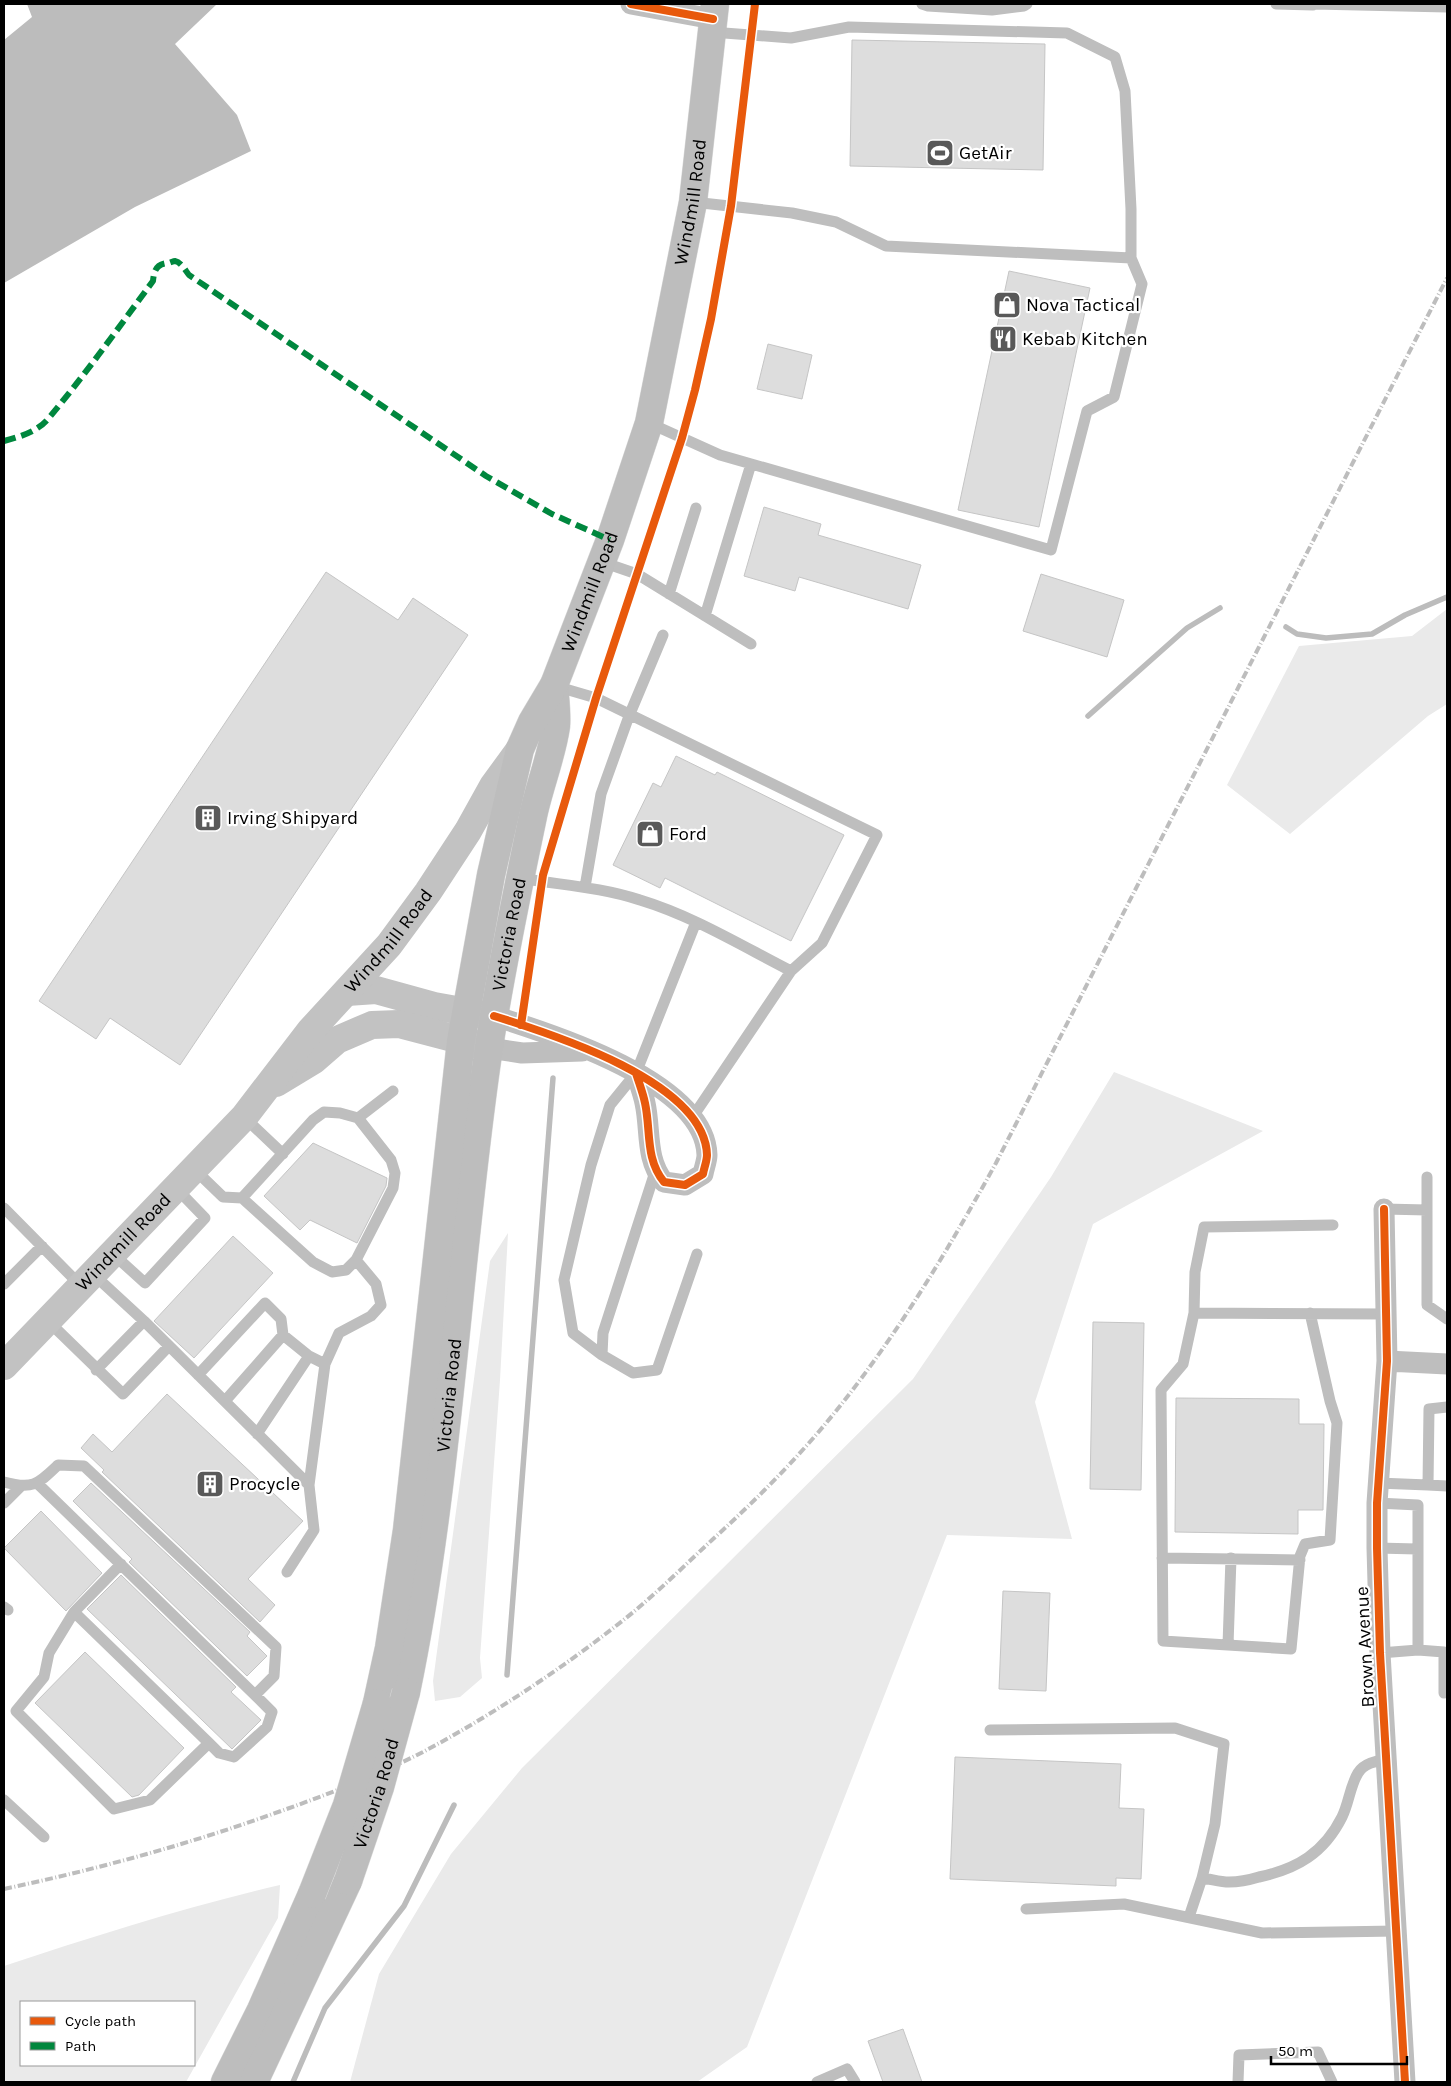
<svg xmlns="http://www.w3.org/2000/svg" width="1451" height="2086" viewBox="0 0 1451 2086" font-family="Karla,sans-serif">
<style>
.green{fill:#eaeaea;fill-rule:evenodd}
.water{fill:#bcbcbc}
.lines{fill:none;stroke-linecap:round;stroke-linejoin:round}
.stream{stroke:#bcbcbc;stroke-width:5.5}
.building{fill:#ddd;stroke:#c5c5c5}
.primary-casing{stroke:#dbdbdb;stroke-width:29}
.lane{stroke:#bebebe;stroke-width:11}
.street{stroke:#bebebe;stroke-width:21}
.secondary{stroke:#c2c2c2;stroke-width:28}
.primary{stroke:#bdbdbd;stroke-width:28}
.rail{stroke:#bdbdbd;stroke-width:4;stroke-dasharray:8 2.5 1 2.5;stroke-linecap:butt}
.primary-bridge-casing{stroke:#dbdbdb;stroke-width:29;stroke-linecap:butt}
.primary-bridge{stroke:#bdbdbd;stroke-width:28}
.quiet{stroke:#00873e;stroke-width:6;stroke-dasharray:12 6;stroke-linecap:butt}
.cycleway-casing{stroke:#fff;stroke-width:11}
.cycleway{stroke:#e8590c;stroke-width:8}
.labels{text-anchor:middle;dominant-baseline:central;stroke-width:4.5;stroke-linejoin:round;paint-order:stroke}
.poi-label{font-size:19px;fill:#000;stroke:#fff;text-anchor:start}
.street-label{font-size:19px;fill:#000;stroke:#fff}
</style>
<rect width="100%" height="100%" fill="#fff"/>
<!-- green -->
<path class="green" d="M1447 609V704L1428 716 1290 834 1227 785 1299 646 1412 636Z
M1114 1072 1263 1131 1093 1224 1035 1402 1072 1539 947 1535 747 2047 697 2082H350L379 1974 451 1854 522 1768 913 1379 1051 1177Z
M508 1233 500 1380 480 1658 482 1678 460 1697 435 1701 433 1681 490 1261Z
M280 1885 278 1918 186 2082H4V1966C95 1936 186 1907 280 1885ZM194 2002V2065H21V2002Z"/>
<!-- water -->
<path class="water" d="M27 4H217L175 44 237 115 251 151 135 207 4 283V40L32 17Z"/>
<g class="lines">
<!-- stream -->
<path class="stream" d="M1286 627 1297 634 1326 638 1372 634 1405 615 1447 597
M1088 716 1187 628 1220 608
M507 1675 553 1078
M293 2082 325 2008 404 1906 454 1805"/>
</g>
<!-- building -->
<path class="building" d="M852 40 1045 44 1043 170 850 166Z
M1009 271 1090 288 1039 527 958 510Z
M768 344 812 355 802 399 757 389Z
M764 507 821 524 818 535 921 565 908 609 799 577 795 591 744 576Z
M326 572 398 620 413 598 468 635 180 1065 110 1018 96 1039 39 1001Z
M1041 574 1124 600 1107 657 1023 631Z
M676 756 715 775 717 772 844 835 791 941 665 878 660 888 613 865 653 783 661 787Z
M313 1143 387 1178 386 1186 357 1243 310 1220 300 1230 264 1196Z
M233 1236 273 1273 194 1358 154 1321Z
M1093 1322 1144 1323 1141 1490 1090 1489Z
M167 1394 303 1521 248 1579 275 1605 260 1622 102 1472 104 1470 81 1448 93 1434 112 1452Z
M1176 1398 1299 1399V1424H1324L1323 1510H1298V1534L1175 1532Z
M91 1483 250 1632 247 1636 267 1656 247 1676 129 1562 132 1559 73 1501Z
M41 1511 102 1573 66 1611 4 1548Z
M121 1575 236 1687 231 1692 261 1720 232 1749 87 1609Z
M1003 1591 1050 1593 1046 1691 999 1689Z
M85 1652 184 1748 139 1795 132 1797 35 1703Z
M955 1757 1121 1764 1119 1808 1144 1809 1141 1879 1116 1878V1886L950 1879Z
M903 2029 922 2082H883L868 2041Z"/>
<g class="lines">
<defs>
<g id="primary">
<path id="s2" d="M406 1692C450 1480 457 1261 489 1047 501 969 517 892 533 816 539 787 552 755 556 726 557 713 555 698 554 685"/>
<path id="s3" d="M377 1703 389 1648 407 1530 461 1041 491 875 520 749 532 722 554 685 610 540 649 423 693 202 715 4"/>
<path d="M225 2082 261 2010 312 1894"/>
<path d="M254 2082 348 1881"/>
</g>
</defs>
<!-- primary casing -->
<use href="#primary" class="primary-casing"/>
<!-- lane -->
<path class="lane" d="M922 4 928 6 992 10 1024 6 1027 4
M1276 4 1313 5
M1314 4 1447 7
M711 32 791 38 849 27 1067 33 1115 57 1125 91 1131 209V258
M649 423 720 455 1051 550 1087 411 1114 397 1142 284 1131 258 886 246 836 222 792 213 693 202
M602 562 637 574 751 644
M669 594 696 508
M705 616 751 464
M555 686 596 698 877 835 822 943 791 971 692 1118
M520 878C560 885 601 887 640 900 693 916 742 946 791 971
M585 887 601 794 629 716 663 635
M244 1117 283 1154
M358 1118 393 1091
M194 1169 223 1197 242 1198 313 1262 332 1272 346 1270 356 1260 393 1188 395 1173 391 1160 358 1118 340 1113 324 1112 313 1120 242 1198
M655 1172 603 1333 602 1355 633 1373 657 1370 697 1254
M1427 1177V1305L1447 1319
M4 1208 81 1286
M1384 1209 1427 1210
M112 1253 145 1283 205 1218 176 1188
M93 1274 144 1321 309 1485 314 1530 287 1572
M4 1284 42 1246
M1194 1313 1386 1314
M1310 1313 1330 1401 1337 1423 1330 1540 1305 1544 1300 1556 1291 1649 1163 1641 1161 1390 1183 1364 1194 1313 1195 1272 1204 1227 1333 1225
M48 1321 123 1394 169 1346
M602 1355 573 1333 564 1280 591 1165 610 1105 636 1073 696 922
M325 1364 339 1333 371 1316 381 1305 376 1284 356 1260
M96 1370 144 1321
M198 1375 265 1303 281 1319 283 1335
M225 1401 283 1335 309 1356 325 1364 309 1485
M257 1434 309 1356
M4 1482C33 1490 38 1484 58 1465L84 1466 276 1647 274 1676 255 1695 38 1484
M1378 1483 1428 1485 1429 1409 1447 1407
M1428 1485 1447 1486
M4 1503 20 1487
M1377 1503 1418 1505V1650L1380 1653
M1377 1548 1417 1549
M1162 1558 1300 1560
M4 1607 8 1610
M74 1612 121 1564
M1228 1645 1231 1558
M1418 1650 1444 1652V1693
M990 1730 1175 1728 1224 1744 1215 1824 1202 1878 1189 1917
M209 1743 150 1800 114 1809 16 1711 44 1677 49 1653 74 1612 209 1743 219 1753 234 1757 267 1727 272 1712 255 1695
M4 1800 44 1837
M1202 1878C1211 1879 1220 1882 1229 1882 1238 1882 1249 1880 1259 1877 1297 1869 1324 1853 1342 1817 1349 1803 1350 1786 1358 1773 1364 1763 1377 1761 1388 1759
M1026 1909 1124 1904 1262 1933 1397 1931
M817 2082 847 2069 855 2082
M1238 2082 1239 2055 1318 2052 1332 2082"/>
<!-- street -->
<path class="street" d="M631 4 713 19
M494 1016C552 1034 705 1082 707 1155 707 1161 704 1168 703 1174L685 1185 664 1182C645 1159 651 1130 645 1103 643 1093 639 1083 636 1073
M489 1048 522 1053 582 1051
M1384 1209 1387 1361 1377 1503V1548L1380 1653 1405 2082
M1387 1361 1447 1364"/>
<!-- secondary -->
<g class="secondary">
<path d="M347 992 376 990 434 1006 490 1016"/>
<path d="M276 1083 314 1060 337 1040 372 1025 399 1024 483 1046"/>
<path id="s1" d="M4 1366 244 1117 310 1031 389 945 428 892 468 831 493 786 520 749"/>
</g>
<!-- primary -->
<use href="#primary" class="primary"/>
<!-- rail -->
<path class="rail" d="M4 1889C98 1869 190 1844 281 1811 329 1794 378 1775 423 1752 494 1714 563 1668 626 1618 656 1594 684 1566 712 1540 756 1500 799 1457 836 1411 898 1334 948 1250 996 1163L1447 278"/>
<defs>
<g id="primary-bridge">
<path id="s4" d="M348 1881 380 1787 406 1692"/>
<path d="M312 1894 347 1805 377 1703"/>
</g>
</defs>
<!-- primary-bridge casing -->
<use href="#primary-bridge" class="primary-bridge-casing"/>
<!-- primary-bridge -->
<use href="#primary-bridge" class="primary-bridge"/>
<!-- quiet -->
<path class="quiet" d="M4 441C19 437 37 432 48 419 85 375 119 327 153 281 154 271 156 264 168 263 170 263 173 261 175 261 181 262 185 270 189 275L486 476 552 514 610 540"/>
<defs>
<path id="cycleway" d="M631 4 713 19
M494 1016C552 1034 705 1082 707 1155 707 1161 704 1168 703 1174L685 1185 664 1182C645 1159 651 1130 645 1103 643 1093 639 1083 636 1073
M521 1025 543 875 596 698 682 438 695 390 711 319 731 206 755 4
M1384 1209 1387 1361 1377 1503V1548L1380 1653 1405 2082"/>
</defs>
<!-- cycleway casing -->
<use href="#cycleway" class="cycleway-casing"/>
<!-- cycleway -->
<use href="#cycleway" class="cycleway"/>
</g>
<!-- icons -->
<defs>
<symbol id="stadium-square" viewBox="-11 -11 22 22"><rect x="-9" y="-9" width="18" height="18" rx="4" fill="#595959" stroke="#fff"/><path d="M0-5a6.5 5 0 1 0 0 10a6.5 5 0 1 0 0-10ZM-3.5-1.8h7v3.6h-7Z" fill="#fff"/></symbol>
<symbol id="shop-square" viewBox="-11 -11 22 22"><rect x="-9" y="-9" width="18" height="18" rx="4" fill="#595959" stroke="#fff"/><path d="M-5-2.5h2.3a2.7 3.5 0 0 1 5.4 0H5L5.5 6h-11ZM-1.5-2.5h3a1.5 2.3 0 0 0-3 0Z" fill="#fff"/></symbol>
<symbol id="restaurant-square" viewBox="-11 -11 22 22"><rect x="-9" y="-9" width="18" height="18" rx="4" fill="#595959" stroke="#fff"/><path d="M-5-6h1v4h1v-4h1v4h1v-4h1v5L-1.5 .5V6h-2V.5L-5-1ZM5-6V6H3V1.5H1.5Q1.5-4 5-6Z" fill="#fff"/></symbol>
<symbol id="building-square" viewBox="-11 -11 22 22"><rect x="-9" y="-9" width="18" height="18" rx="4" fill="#595959" stroke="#fff"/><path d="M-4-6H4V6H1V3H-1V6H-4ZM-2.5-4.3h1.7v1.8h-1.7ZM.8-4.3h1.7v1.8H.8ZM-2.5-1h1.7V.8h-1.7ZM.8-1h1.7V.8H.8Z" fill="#fff"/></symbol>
</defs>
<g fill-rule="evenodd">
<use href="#stadium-square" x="924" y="137" width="32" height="32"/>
<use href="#shop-square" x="991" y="289" width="32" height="32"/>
<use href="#restaurant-square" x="987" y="323" width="32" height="32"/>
<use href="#building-square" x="192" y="802" width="32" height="32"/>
<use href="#shop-square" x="634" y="818" width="32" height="32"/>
<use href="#building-square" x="194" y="1468" width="32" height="32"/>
</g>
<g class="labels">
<!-- poi labels -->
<g class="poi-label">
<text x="959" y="153">GetAir</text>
<text x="1026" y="305">Nova Tactical</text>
<text x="1022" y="339">Kebab Kitchen</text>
<text x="227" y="818">Irving Shipyard</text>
<text x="669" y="834">Ford</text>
<text x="229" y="1484">Procycle</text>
</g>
<!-- street labels -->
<g class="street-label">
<text stroke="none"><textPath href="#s3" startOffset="1542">Windmill Road</textPath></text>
<text stroke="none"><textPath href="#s3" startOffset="1138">Windmill Road</textPath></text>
<text stroke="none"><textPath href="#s2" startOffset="765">Victoria Road</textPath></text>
<text stroke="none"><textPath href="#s1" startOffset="574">Windmill Road</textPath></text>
<text stroke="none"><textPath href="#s1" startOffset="172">Windmill Road</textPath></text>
<text stroke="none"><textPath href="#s2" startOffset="300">Victoria Road</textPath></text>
<text transform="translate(1365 1647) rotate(-93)">Brown Avenue</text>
<text stroke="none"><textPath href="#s4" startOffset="92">Victoria Road</textPath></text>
</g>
</g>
<!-- border -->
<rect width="1451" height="2086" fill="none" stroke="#000000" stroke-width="10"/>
<!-- legend -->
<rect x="20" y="2001" width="175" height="65" fill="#ffffff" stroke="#999999"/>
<rect x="30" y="2017" width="25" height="8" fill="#e8590c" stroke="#999999"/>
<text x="65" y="2026" font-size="15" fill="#000000">Cycle path</text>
<rect x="30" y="2042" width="25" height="8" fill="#00873e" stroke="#999999"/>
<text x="65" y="2051" font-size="15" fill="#000000">Path</text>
<!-- scale -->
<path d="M1271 2056v8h136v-8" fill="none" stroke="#000000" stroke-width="2.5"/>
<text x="1278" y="2056" font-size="15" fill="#000000" stroke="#ffffff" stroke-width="4" paint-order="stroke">50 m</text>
</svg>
